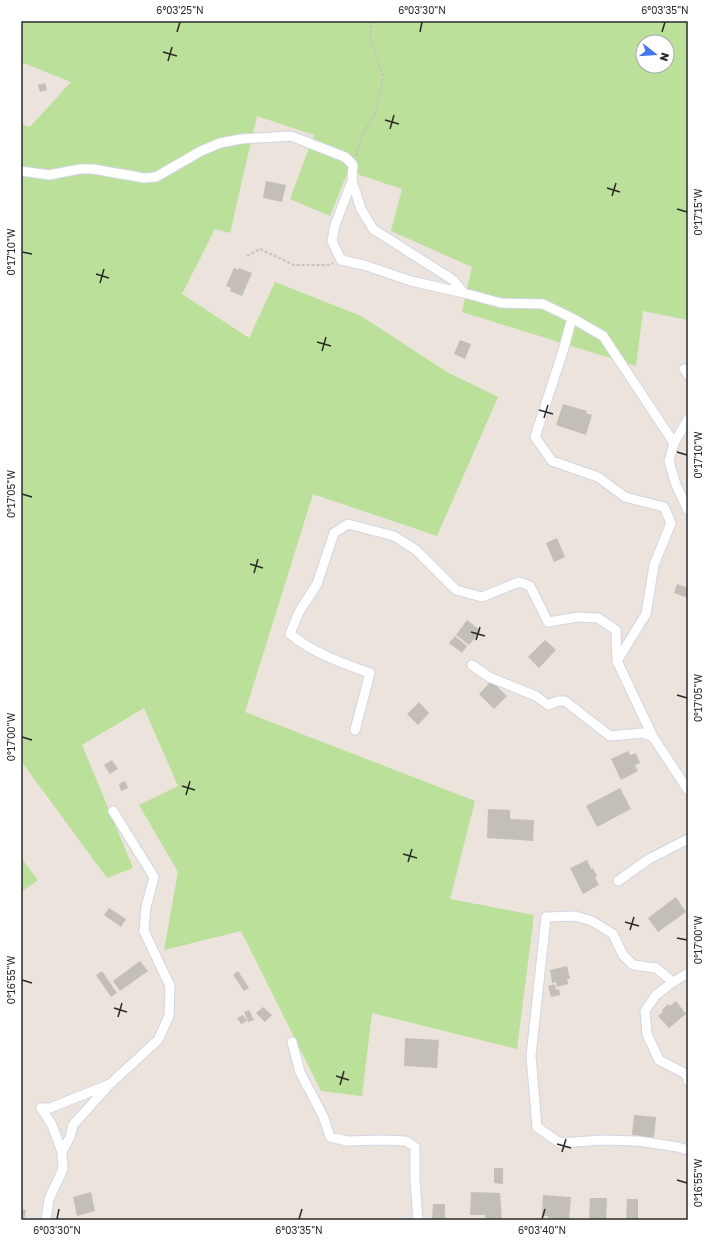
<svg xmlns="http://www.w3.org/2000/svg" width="709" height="1241" viewBox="0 0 709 1241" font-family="'Golos Text',sans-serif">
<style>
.green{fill:#bae09a;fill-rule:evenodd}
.building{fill:#c4beb8}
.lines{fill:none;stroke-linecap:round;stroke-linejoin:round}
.minor-casing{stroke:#d1d6e2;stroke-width:11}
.path{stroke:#c3c3c3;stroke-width:2;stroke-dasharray:3 2;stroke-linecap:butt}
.minor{stroke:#fff;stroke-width:9}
.ticks{fill:none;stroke:#2a2a2a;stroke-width:1.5}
.neatline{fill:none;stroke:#2a2a2a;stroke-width:1.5}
.ticks-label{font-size:10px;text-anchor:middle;fill:#2a2a2a}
</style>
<rect width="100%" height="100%" fill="#ebe3dc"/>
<!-- green -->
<path class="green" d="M21 21H688V320L643 311 636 366 462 312 472 267 391 231 402 189 348 171 330 216 290 199 314 135 257 116 230 233 215 229 182 294 249 338 275 282 361 316 447 372 498 397 437 536 313 494 245 712 475 801 450 899 534 915 517 1049 372 1013 362 1096 321 1091 241 931 164 950 178 872 139 805 178 786 144 708 82 745 133 868 107 878 21 761V124L30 127 71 82 21 62ZM643 42H667V66H643Z
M21 858 38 880 21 892Z"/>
<!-- building -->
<path class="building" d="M45 83 47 90 40 92 38 85Z
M266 181 286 185 282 202 263 198Z
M234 268 238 270 239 268 252 273 242 296 230 291 231 288 226 286Z
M460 340 471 344 465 359 454 354Z
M563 404 587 411 586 413 592 415 586 435 556 425Z
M557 538 565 557 554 562 546 543Z
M677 584 688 588V598L674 593Z
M467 620 481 631 469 645 456 635Z
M455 636 467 646 462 653 449 643Z
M545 640 556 650 539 668 528 657Z
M491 681 507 696 494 709 479 694Z
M419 702 429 713 418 725 407 714Z
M628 751 630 755 636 753 640 763 635 765 638 771 621 780 611 759Z
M112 760 118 769 110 774 104 765Z
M125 781 128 788 121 791 119 784Z
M620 788 631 809 597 827 586 806Z
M488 809 510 810V819L534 820 533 841 487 838Z
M587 860 591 869 593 868 597 876 595 877 599 885 583 894 570 868Z
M676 897 686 912 658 932 648 918Z
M109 908 126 919 121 927 104 915Z
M140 961 148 971 120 991 113 981Z
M567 966 570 979H567L568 984 557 987 556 982 552 983 550 970Z
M102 971 117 993 111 997 96 975Z
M238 971 249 988 244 991 233 975Z
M555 984 556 990 559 989 560 995 551 997 548 986Z
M676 1001 686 1014 669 1028 658 1016 663 1012 662 1010 668 1004 670 1006Z
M263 1007 272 1015 265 1022 256 1013Z
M249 1010 254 1020 248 1022 244 1012Z
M243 1015 247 1021 241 1024 237 1018Z
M405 1038 439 1040 437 1068 404 1066Z
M634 1115 656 1117 654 1138 632 1135Z
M494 1168H503V1184L494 1183Z
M91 1192 95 1211 77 1216 73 1197Z
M471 1192 500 1193 502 1220H485V1215H470Z
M543 1195 571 1197 569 1220 548 1218V1216H542Z
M590 1198H607L606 1220 589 1219Z
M627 1199H638V1220H626Z
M433 1204H445V1220H432Z
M21 1209 26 1210 24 1220H21Z"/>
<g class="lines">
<defs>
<path id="minor" d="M21 171 49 175 80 169H93L144 178 156 177 201 151 220 143 241 139 291 136 345 157 353 165 352 181 335 225 332 241 341 260 364 265 411 281 464 293 501 303 543 304 572 318 603 336 674 443 669 461 676 485 688 510
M352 181 361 209 373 229 453 280 464 293
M572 318 563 351 535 437 552 461 598 477 625 497 664 507 671 523 654 565 646 614 617 661
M684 369 688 375
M674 443 688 419
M472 665 489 677 536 696 548 705 558 701H565L610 736 643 733 653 737
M355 730 370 673C342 663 313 653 290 634L299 612 317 584 334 533 348 524 394 536 416 550 456 590 482 597 519 582 530 586 548 622 578 617 598 618 616 630 617 661 653 737 688 790
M618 881 649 859 688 839
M673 982 688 973
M292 1042 300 1072 324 1118 330 1137 347 1141 382 1140 406 1141 415 1147V1181L418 1220
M688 1081V1077L684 1073 659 1060 647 1034 645 1011 656 995 673 982 656 968 633 965 623 955 613 934 592 921 575 916 546 917 531 1056 537 1127 560 1143 601 1140 638 1141 678 1147 688 1150
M62 1152 70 1137 73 1125 109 1085
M46 1220 49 1199 63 1169 62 1152 52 1125 41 1108H50L110 1084 158 1040 169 1016 170 986 144 931 146 907 154 877 113 811"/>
</defs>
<!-- minor casing -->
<use href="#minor" class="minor-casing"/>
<!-- path -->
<path class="path" d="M356 156 362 136 376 112 383 76 370 36 372 21
M247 256 260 249 294 265H328L333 263"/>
<!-- minor -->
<use href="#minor" class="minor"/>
</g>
<!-- ticks -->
<path class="ticks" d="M177 32 180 22M420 32 422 22M662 32 665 22M163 52 177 56M168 61 172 47M385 120 399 124M390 129 394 115M607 188 620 192M612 196 616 183M677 209 687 212M22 252 32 254M96 274 109 278M100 283 104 269M317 342 331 346M322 351 326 337M539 410 553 414M544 418 548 405M677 452 687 455M22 494 32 497M250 564 263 568M254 573 258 559M471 632 485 636M476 640 480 627M677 695 687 698M22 737 32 740M182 786 195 790M186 795 190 781M403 854 417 858M408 862 412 849M625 922 639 926M630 930 634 917M677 938 687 940M22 980 32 983M114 1008 127 1012M118 1017 122 1003M336 1076 349 1080M340 1085 344 1071M557 1144 571 1148M562 1152 566 1139M677 1180 687 1183M57 1219 59 1209M299 1219 302 1209M542 1219 545 1209"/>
<!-- border -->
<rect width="709" height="1241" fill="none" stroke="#ffffff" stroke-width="44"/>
<!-- north arrow -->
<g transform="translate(655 54) rotate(107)"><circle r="19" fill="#ffffff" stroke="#aaaaaa"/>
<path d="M0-3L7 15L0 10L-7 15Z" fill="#4277f2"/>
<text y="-6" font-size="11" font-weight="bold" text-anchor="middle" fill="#2a2a2a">N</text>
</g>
<rect x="22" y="22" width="665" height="1197" class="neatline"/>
<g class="ticks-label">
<text x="180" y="14">6°03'25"N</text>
<text x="422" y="14">6°03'30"N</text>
<text x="665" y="14">6°03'35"N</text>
<text transform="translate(698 212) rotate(-90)" y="4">0°17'15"W</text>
<text transform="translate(11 252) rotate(-90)" y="4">0°17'10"W</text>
<text transform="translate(698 455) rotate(-90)" y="4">0°17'10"W</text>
<text transform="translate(11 494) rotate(-90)" y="4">0°17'05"W</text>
<text transform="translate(698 698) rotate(-90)" y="4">0°17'05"W</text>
<text transform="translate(11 737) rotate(-90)" y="4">0°17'00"W</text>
<text transform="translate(698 940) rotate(-90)" y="4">0°17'00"W</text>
<text transform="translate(11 980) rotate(-90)" y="4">0°16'55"W</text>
<text transform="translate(698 1183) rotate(-90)" y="4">0°16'55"W</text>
<text x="57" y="1234">6°03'30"N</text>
<text x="299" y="1234">6°03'35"N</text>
<text x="542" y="1234">6°03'40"N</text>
</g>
</svg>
